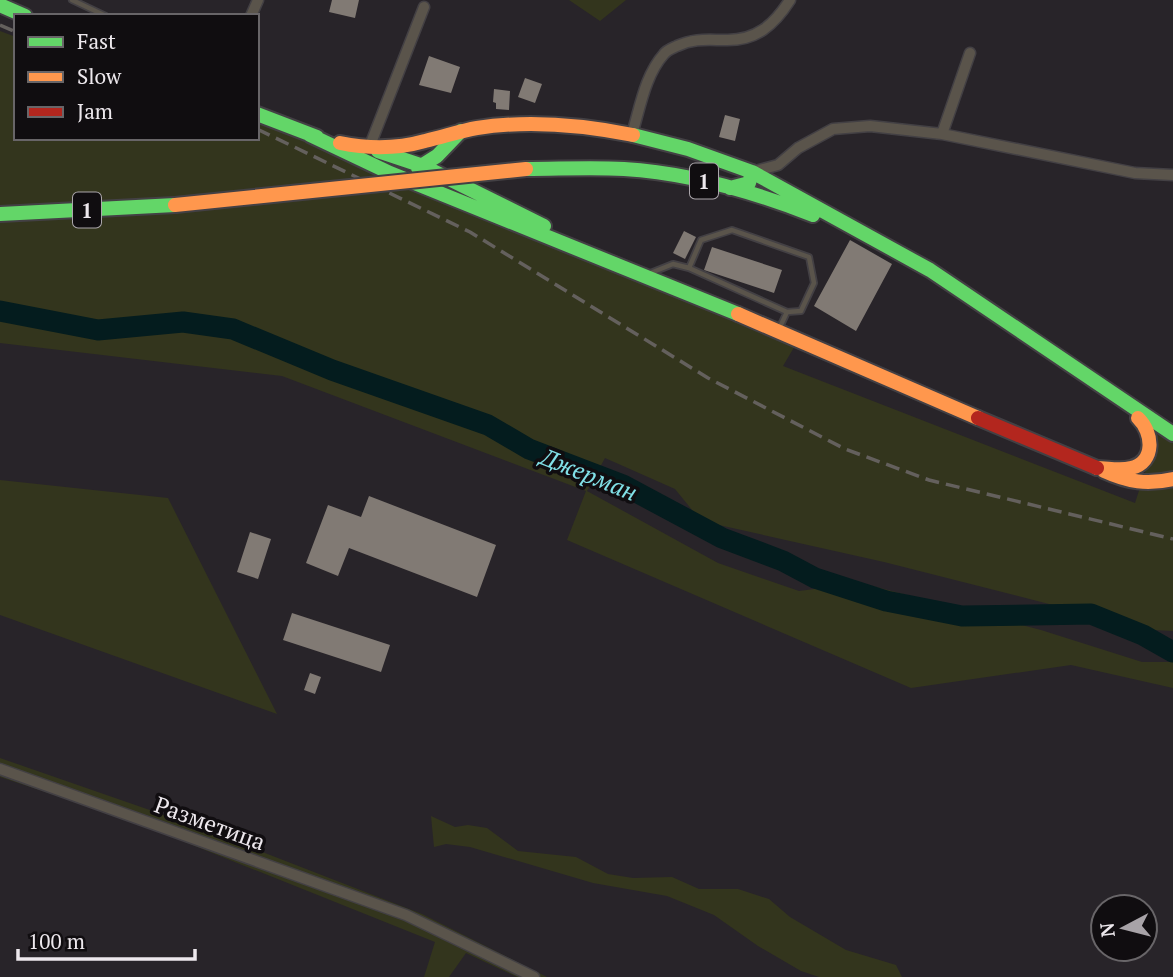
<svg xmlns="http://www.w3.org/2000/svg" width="1173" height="977" viewBox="0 0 1173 977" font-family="'PT Serif',serif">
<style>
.green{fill:#33351d}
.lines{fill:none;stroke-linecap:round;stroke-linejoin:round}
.river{stroke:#041c1e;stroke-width:21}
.building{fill:#817a74}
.lane-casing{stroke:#434044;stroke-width:8}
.street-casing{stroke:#434044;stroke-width:13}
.fast-casing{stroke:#434044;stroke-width:18}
.slow-casing{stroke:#434044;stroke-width:18}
.jam-casing{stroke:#434044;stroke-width:18}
.lane{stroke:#5a544b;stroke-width:4.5}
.street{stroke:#5a544b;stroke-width:10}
.fast{stroke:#63d668;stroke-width:14}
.slow{stroke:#ff974d;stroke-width:14}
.jam{stroke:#b3261e;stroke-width:14}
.rail{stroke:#64605d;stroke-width:3.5;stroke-dasharray:14 7;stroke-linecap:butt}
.slow-bridge-casing{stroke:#434044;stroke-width:18;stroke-linecap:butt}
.slow-bridge{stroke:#ff974d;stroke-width:14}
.labels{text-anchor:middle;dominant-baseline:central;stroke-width:7;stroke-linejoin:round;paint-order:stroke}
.shield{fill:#100d10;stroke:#aba6ab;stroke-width:2}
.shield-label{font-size:21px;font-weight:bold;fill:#ede8ed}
.street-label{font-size:23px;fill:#ede8ed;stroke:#100d10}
.water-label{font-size:24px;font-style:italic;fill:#81e0e7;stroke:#100d10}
</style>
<rect width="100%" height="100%" fill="#282429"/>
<!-- green -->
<path class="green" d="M569 0H626L600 21Z
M0 31 16 37V138H257V114L799 339 783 366 1135 503 1160 426 1173 435V631L1112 628 1049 604 884 562 701 521 675 489 605 458 587 491 718 563 799 591 861 583 1041 630 1142 662H1173V688L1071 665 911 688 567 540 586 491 282 376 0 343Z
M0 480 168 498 277 714 0 615Z
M0 758 190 824 422 914 547 977H517L466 953 449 977H424L435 942 130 820 0 777Z
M431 816 455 827 468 825 487 828 518 851 576 857 608 874 633 878 672 877 699 889H738L769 899 790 917 846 950 896 965 902 977H819L801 971 758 946 714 915 667 896 593 883 470 847 446 844 434 847Z"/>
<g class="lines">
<!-- river -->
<path class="river" d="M0 311 98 330 183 322 233 329 332 370 488 425 529 449 623 485 722 538 783 561 815 578 886 601 962 616 1091 614 1143 635 1173 652"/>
</g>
<!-- building -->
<path class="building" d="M332 0H359L355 18 329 12Z
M429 56 460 67 451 93 419 85Z
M525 78 542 84 535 103 518 97Z
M494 89 510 91 509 110 496 109V103L493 102Z
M725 115 740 119 735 141 719 137Z
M684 231 696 237 685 259 673 253Z
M850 240 892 264 856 331 814 306Z
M712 247 782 270 774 293 704 270Z
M369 496 496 545 477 597 349 548 338 576 306 563 328 505 361 517Z
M250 532 271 539 258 579 237 572Z
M292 613 390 645 381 672 283 640Z
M310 673 321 677 315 694 304 690Z"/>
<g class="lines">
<defs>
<path id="lane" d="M72 0 106 16
M689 268 701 240 732 230 809 257 814 283 801 311 787 312
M648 274 673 264 689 268 787 312 779 329"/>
<path id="street" d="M251 16 258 0
M632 134C640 108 645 75 664 54 667 50 673 48 677 46 694 38 708 40 725 40 756 41 774 25 790 0
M942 134 970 53
M369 148 424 7
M752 172 778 165 798 148 833 129 870 126 942 134 1135 173 1173 175
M0 769 406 915 534 977"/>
<path id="fast" d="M0 5 25 16
M257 114 317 137
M310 135 390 173 738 314
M633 135 688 149 752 172
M378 151 423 166 544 226
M418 168 437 156 461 131
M526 169C559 169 591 167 624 169 689 173 752 191 813 215
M730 188 749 183 752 172 930 270 1173 434
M0 214 175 205"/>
<path id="slow" d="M340 143C369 149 397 149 425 141 443 137 460 131 477 128 528 120 583 125 633 135
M738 314 978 418
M1097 468C1108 468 1120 471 1131 468 1156 462 1153 432 1138 418
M1104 471C1128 482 1147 485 1173 479"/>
<path id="jam" d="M978 418 1097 468"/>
</defs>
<!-- lane casing -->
<use href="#lane" class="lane-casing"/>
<!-- street casing -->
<use href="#street" class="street-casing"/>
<!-- fast casing -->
<use href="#fast" class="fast-casing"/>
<!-- slow casing -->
<use href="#slow" class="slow-casing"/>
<!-- jam casing -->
<use href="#jam" class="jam-casing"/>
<!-- lane -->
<use href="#lane" class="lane"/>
<!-- street -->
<use href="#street" class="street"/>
<!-- fast -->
<use href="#fast" class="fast"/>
<!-- slow -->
<use href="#slow" class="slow"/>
<!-- jam -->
<use href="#jam" class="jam"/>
<!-- rail -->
<path class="rail" d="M0 25 16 32
M257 129 470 232 708 378 845 449 929 480 1173 539"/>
<defs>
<path id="slow-bridge" d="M175 205 526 169"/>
</defs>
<!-- slow-bridge casing -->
<use href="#slow-bridge" class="slow-bridge-casing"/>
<!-- slow-bridge -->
<use href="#slow-bridge" class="slow-bridge"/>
</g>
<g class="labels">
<!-- shield labels -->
<g class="shield">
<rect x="690" y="163.5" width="28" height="35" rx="5"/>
<rect x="73" y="192.5" width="28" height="35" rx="5"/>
</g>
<g class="shield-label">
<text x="704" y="181">1</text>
<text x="87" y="210">1</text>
</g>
<!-- street labels -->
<g class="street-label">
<text transform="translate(210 823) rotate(20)">Разметица</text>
</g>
<!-- water labels -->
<g class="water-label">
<text transform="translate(589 474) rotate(22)">Джерман</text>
</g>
</g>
<!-- legend -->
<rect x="14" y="14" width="245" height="126" fill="#100d10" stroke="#686568" stroke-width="2"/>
<rect x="28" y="37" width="35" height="10" fill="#63d668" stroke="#686568" stroke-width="2"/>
<text x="77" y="49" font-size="21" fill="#ede8ed">Fast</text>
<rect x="28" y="72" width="35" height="10" fill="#ff974d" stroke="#686568" stroke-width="2"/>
<text x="77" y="84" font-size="21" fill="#ede8ed">Slow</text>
<rect x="28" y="107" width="35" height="10" fill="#b3261e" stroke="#686568" stroke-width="2"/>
<text x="77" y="119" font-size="21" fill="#ede8ed">Jam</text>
<!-- north arrow -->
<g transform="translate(1124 928) rotate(263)"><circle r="33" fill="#100d10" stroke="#686568" stroke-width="2"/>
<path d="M0-5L12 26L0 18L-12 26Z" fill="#a8a3a8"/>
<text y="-10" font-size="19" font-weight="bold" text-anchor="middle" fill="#ede8ed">N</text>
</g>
<!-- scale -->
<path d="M18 949v10h177v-10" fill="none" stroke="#ede8ed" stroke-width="3.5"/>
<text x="28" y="949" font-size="21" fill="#ede8ed" stroke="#100d10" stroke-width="5" paint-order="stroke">100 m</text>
</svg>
